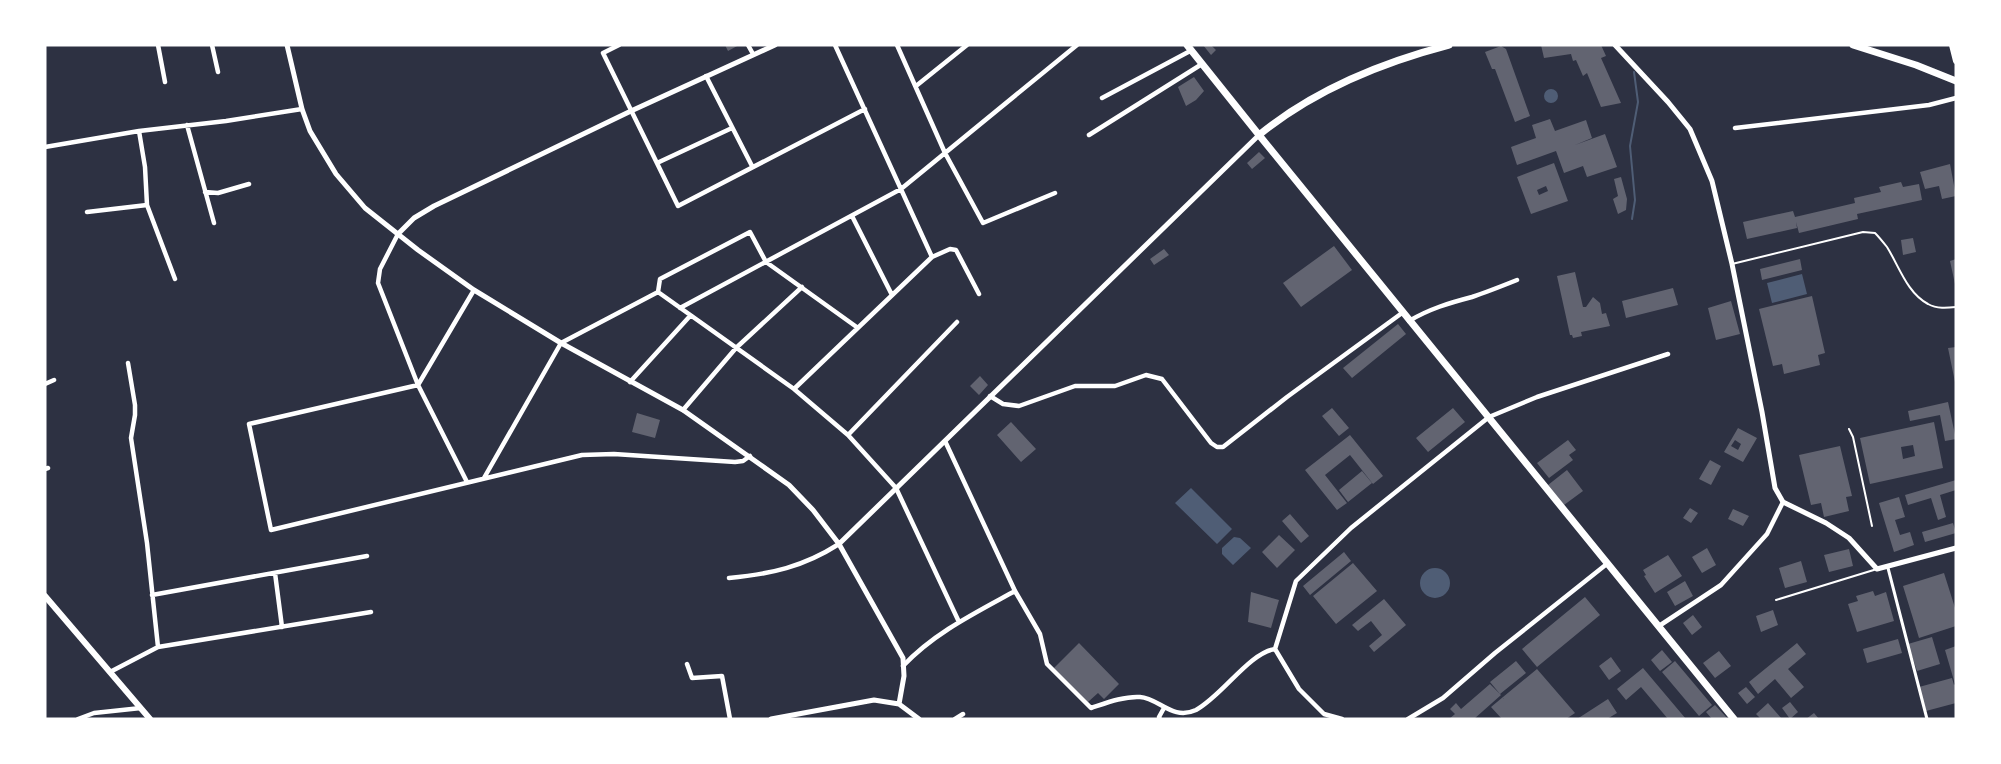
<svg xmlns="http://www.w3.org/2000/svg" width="2001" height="764" viewBox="0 0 2001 764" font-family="Poppins,sans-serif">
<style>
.water{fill:#4f5d75}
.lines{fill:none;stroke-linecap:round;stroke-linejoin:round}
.stream{stroke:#4f5d75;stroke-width:2}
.building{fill:#626471;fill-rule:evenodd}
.service{stroke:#fff;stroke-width:2}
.pedestrian{stroke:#fff;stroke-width:3}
.minor{stroke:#fff;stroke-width:4.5}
.tertiary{stroke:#fff;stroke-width:5}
.secondary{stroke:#fff;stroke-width:6}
.primary{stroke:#fff;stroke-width:7}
.trunk{stroke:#fff;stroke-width:7}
</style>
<rect width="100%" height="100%" fill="#2d3142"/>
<!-- water -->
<path class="water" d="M1544 96a7 7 0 1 1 14 0a7 7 0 1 1-14 0Z
M1802 274 1807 294 1772 303 1767 283Z
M1191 488 1232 529 1217 544 1175 503Z
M1234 537 1240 538 1251 548 1233 565 1222 554V548Z
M1420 583a15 15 0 1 1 30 0a15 15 0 1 1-30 0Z"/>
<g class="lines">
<!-- stream -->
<path class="stream" d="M1632 219 1635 200 1630 146 1638 102 1634 72"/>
</g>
<!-- building -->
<path class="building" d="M725 45H739L728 51Z
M1203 45H1211L1216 50 1211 55Z
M1541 45H1601L1606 56 1601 58 1621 103 1601 107 1587 73 1583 76 1576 60 1573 61 1571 54 1544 58Z
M1501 46 1506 49 1530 116 1515 122 1495 69H1492L1485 52Z
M1194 77 1204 91 1196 100 1186 106 1178 87Z
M1550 119 1555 131 1586 120 1592 138 1575 145 1605 134 1617 167 1587 177 1583 166 1564 173 1556 151 1517 165 1511 147 1536 138 1532 125Z
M1259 152 1265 158 1252 169 1247 163Z
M1554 163 1568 201 1531 214 1517 177ZM1546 186 1548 191 1539 195 1537 190Z
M1950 164 1956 196 1942 199 1939 186 1925 189 1920 172Z
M1621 177 1627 199 1626 210 1618 214 1613 199 1618 196 1614 179Z
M1901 182 1903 187 1919 184 1922 200 1857 214 1858 219 1799 233 1796 222 1797 228 1747 239 1743 222 1793 211 1795 217 1855 203 1854 198 1881 192 1879 187Z
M1913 238 1916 252 1903 255 1901 240Z
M1334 246 1352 270 1301 307 1283 283Z
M1164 249 1169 255 1154 265 1150 259Z
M1800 259 1802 270 1762 280 1760 269Z
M1956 259V283L1955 284 1950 261Z
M1575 272 1583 307H1586L1593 297 1600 303 1602 314 1606 313 1610 326 1581 332 1582 336 1573 338 1572 335H1570L1557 276Z
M1673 288 1678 305 1626 318 1622 301Z
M1812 296 1825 353 1818 355 1820 365 1784 374 1782 364 1773 366 1759 309Z
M1731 301 1740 334 1716 340 1708 308Z
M1398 324 1406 334 1352 378 1343 368Z
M1956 347V381L1955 382 1948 348Z
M980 376 988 385 979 395 970 386Z
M1948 402 1956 439 1945 441 1940 415 1910 421 1908 411Z
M1332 408 1349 428 1339 436 1322 416Z
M1453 408 1465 422 1428 452 1416 438Z
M637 413 660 420 655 438 632 432Z
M1011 422 1036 449 1021 462 997 435Z
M1934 422 1943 468 1870 484 1860 438ZM1913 445 1915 456 1903 459 1901 447Z
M1738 428 1757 438 1743 462 1724 452ZM1735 440 1741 444 1738 450 1731 446Z
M1350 435 1383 476 1373 484 1350 455 1325 475 1347 503 1337 510 1305 470Z
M1568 440 1576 450 1569 455 1573 460 1549 478 1537 463Z
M1840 446 1852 496 1846 497 1849 511 1824 517 1821 503 1811 505 1799 455Z
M1710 460 1721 466 1711 485 1699 479Z
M1567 470 1583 491 1564 505 1548 485Z
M1362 471 1372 483 1348 502 1339 490Z
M1956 480V490L1940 495 1946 517 1938 520 1931 498 1908 505 1905 495Z
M1899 497 1905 517 1895 520 1900 535 1910 532 1914 545 1894 552 1879 503Z
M1690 508 1698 513 1691 523 1683 518Z
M1733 509 1749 516 1743 526 1728 519Z
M1290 514 1309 536 1301 543 1282 521Z
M1953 523 1956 533 1925 542 1922 532Z
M1279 535 1295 550 1277 568 1262 552Z
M1707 548 1716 565 1702 573 1692 557Z
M1849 549 1853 566 1829 572 1824 555Z
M1344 552 1351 561 1310 595 1303 586Z
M1668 555 1682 576 1655 593 1644 576 1646 575 1643 570Z
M1801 561 1807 582 1785 588 1779 568Z
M1353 563 1377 591 1336 624 1313 596Z
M1944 573 1956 611V626L1919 638 1903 586Z
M1685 581 1693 596 1675 606 1667 592Z
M1873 591 1875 596 1886 592 1894 621 1857 632 1848 604 1858 601 1856 596Z
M1251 592 1279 600 1271 628 1248 622Z
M1585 597 1600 615 1537 667 1522 649Z
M1384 599 1406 625 1374 652 1369 646 1382 635 1371 621 1358 631 1352 625Z
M1773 610 1778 625 1761 632 1756 616Z
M1693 615 1702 627 1692 635 1683 623Z
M1932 637 1940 664 1917 671 1908 644Z
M1898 639 1902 653 1867 663 1863 649Z
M1079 643 1119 684 1104 699 1098 693 1088 702 1054 668Z
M1797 643 1806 654 1788 669 1804 687 1791 698 1775 679 1758 694 1749 682Z
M1956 646V703L1926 711 1919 687 1952 678 1954 685 1955 684 1945 650Z
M1662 650 1672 662 1660 671 1651 660Z
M1719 651 1731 666 1715 678 1703 663Z
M1611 657 1621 671 1609 680 1599 666Z
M1516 661 1526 673 1500 694 1490 682Z
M1675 661 1712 705 1699 716 1662 672Z
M1643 668 1686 719H1668L1641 687 1626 700 1617 689Z
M1537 669 1575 713 1566 719H1502L1491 707 1503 697 1504 699 1503 697Z
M1490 684 1501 695 1474 719H1449L1455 714 1450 709 1456 703 1461 709Z
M1746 687 1755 697 1747 704 1738 693Z
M1608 699 1617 713 1607 719H1577Z
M1790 702 1798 712 1790 719 1782 708Z
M1768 703 1782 719H1761L1756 714Z
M1715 705 1728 719H1712L1706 712Z
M1814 713 1819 719H1806Z"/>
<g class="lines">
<!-- service -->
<path class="service" d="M1732 264 1863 232 1875 233C1879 237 1883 242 1887 247 1899 266 1907 293 1928 304 1937 309 1947 308 1956 307
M1849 429 1853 437 1872 526
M1776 600 1877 569"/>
<!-- pedestrian -->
<path class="pedestrian" d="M1888 568 1927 719"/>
<!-- minor -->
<path class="minor" d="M158 45 165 82
M212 45 218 72
M619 45 603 53 678 206 865 109
M748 45 753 54
M835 45 932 257
M897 45 945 153 983 223 1055 193
M706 76 752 166
M916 86 967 45
M1102 98 1192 50
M187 125 214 223
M1735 128 1929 105 1956 98
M139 131 145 167 147 205 175 279
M1089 135 1202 64
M45 147 139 131 226 121 302 109
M657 163 732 128
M205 192 218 193 249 184
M87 212 147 205
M852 216 892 295
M398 234 380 269 378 283 418 385 467 482
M474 290 418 385 249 424 271 530 582 455 614 454 735 462 743 461 750 456
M658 292 794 389 848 435 896 488 959 622
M658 292 660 279 750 232 766 262 858 328
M680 308 901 189 1077 45
M1409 321C1429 309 1449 303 1472 297 1487 292 1502 286 1517 280
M128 363 135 405V415L131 438 147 543 158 647
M630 382 690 316
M45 384 54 380
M794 389 932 257 950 249 956 250 979 294
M990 396 1003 404 1019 406 1075 386H1115L1146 375 1162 379 1211 443 1217 447H1223L1287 397 1402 313
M683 410 736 348 802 287
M848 435 957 322
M945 441 1015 591 1040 634 1047 664 1091 708C1106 703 1124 696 1140 697 1159 698 1172 721 1196 710 1222 696 1249 653 1275 649
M45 469 48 468
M484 478 561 343 658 292
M275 573 282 627
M729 578C771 574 803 567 839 544
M152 595 367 556
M1659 626 1721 585 1767 534 1783 502
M687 664 692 678 722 676 730 719
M903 666C934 633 975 613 1015 591
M110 672 158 647 371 612
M78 719 94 713 141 708
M955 719 963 714
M1160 719 1159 717 1164 708
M1342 719 1324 714 1299 689 1275 649 1296 581 1351 528 1489 417 1537 397 1668 354
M1408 719 1443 698 1495 653 1608 563"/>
<!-- tertiary -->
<path class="tertiary" d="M287 45 302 109 310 131 336 174 365 208 418 250 474 290 561 343 683 410 789 485 813 510 839 544 903 658 904 676 899 704
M1615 45 1668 102 1690 129 1712 181 1732 264 1762 412 1775 488 1783 502 1826 523 1849 538 1877 569 1956 548
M398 234 414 218 434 206 631 111 775 45
M839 544 1259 135
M771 719 874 700 899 704 919 719"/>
<!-- secondary -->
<path class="secondary" d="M1952 45 1956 61
M45 596 150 719"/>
<!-- primary -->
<path class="primary" d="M1259 135 1734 719"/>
<!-- trunk -->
<path class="trunk" d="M1187 45 1259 135C1314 90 1380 63 1449 45
M1853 45 1916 65 1956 81"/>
</g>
<!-- border -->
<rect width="2001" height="764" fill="none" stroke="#ffffff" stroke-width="93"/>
</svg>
